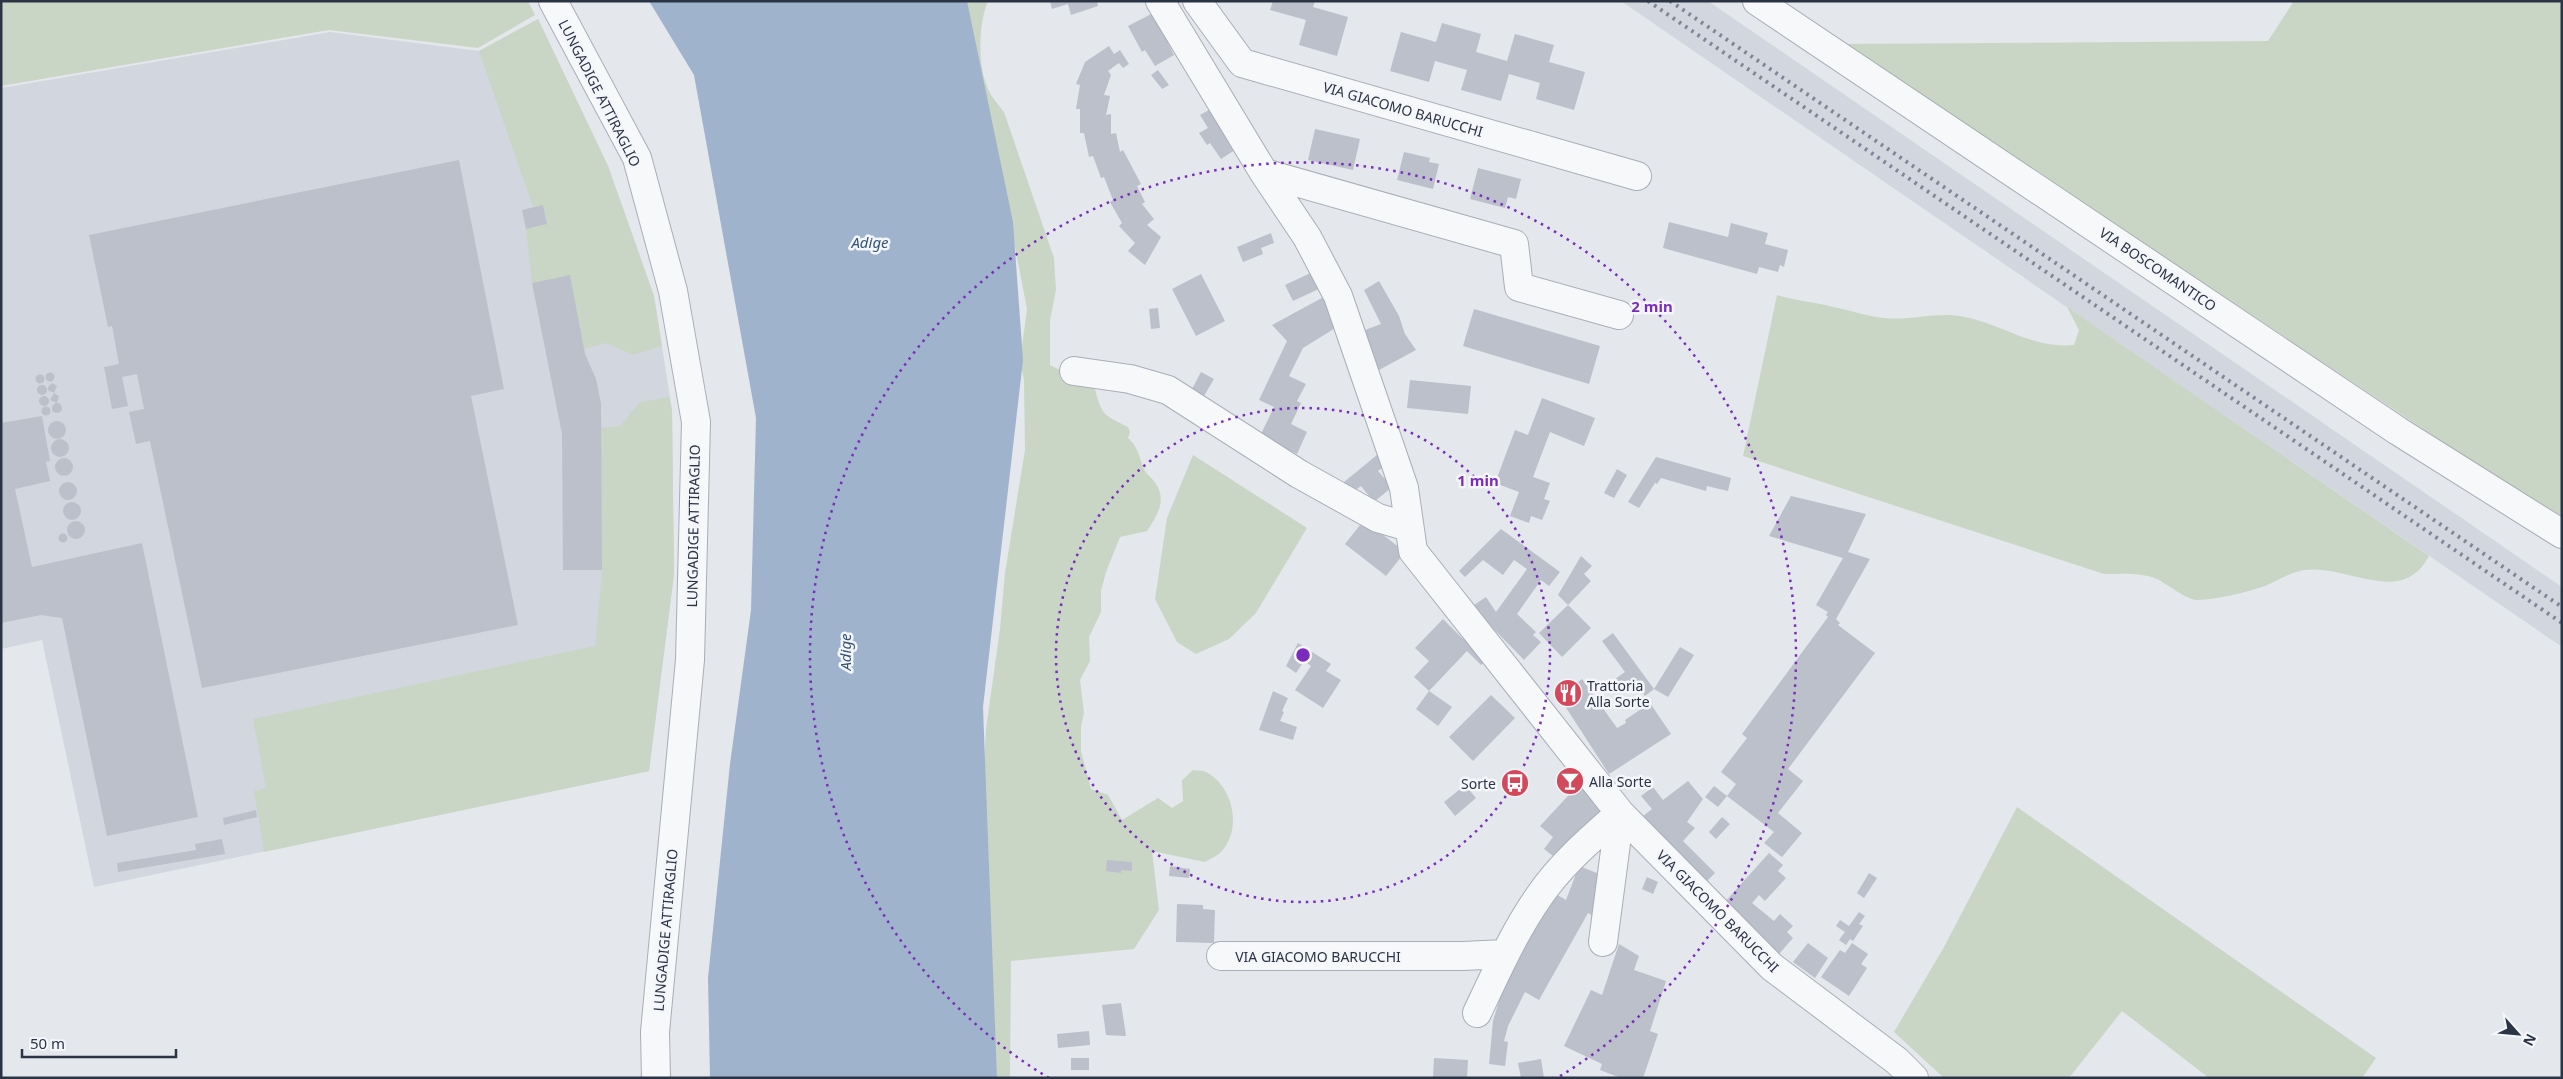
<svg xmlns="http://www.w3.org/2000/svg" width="2563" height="1079" viewBox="0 0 2563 1079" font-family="'Noto Sans',sans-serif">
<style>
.built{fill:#d2d6de}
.green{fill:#c9d6c5}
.water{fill:#9fb4cc}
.building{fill:#bbc0ca}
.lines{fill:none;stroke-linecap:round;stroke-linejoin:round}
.minor-casing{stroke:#a9aeb7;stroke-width:30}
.minor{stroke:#f7f8fa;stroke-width:28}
.rail{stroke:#7d8696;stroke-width:4;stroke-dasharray:2.5 5;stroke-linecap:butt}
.ring{fill:none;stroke:#7b2cbf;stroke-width:2.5;stroke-dasharray:2.5 5}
.labels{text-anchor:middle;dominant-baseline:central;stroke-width:5;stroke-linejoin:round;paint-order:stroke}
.street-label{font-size:14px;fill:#2b3445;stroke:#f4f6f9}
.poi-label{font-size:14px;fill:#2b3445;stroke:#f4f6f9;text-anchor:start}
.water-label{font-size:15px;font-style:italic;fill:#34527a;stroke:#f4f6f9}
.centre{fill:#7b2cbf;stroke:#f4f6f9;stroke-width:2.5}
.ring-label{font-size:15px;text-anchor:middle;font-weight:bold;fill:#7b2cbf;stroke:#f4f6f9;stroke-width:5;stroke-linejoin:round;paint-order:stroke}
</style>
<rect width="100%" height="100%" fill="#e4e7ec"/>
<!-- built -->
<path class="built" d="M1621 1H1708L2562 587V647Z
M538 19 608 166 654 296 672 410 674 574 649 771 94 887 42 640 1 649V88L330 32 479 51Z"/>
<!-- green -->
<path class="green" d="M1 1H528L535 15 478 48 329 30 1 86Z
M958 1H988C978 24 977 70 990 93 993 99 999 105 1004 112L1054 258 1056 290 1050 320V365L1095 389C1102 416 1104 415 1128 427L1130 432 1128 438C1138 446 1139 457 1144 469 1146 475 1153 478 1156 484 1167 501 1157 516 1147 531L1120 537 1106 572 1101 591V612L1089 637 1090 661 1080 680 1084 713 1081 727V751L1091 789 1108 795 1122 820 1158 798 1172 808 1183 801 1182 780 1193 770C1198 771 1204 770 1208 773 1234 789 1242 829 1221 852 1217 856 1210 859 1205 862L1152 851 1159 910 1134 949 1011 961 1010 1078H994L983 786 986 729 1000 629 1005 573 1025 450 1024 380 1020 361 1027 309 999 164Z
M2294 1H2562V521L1843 44 2268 41Z
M538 19 608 166 654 296 662 346 633 355 606 343 584 349 570 276 532 283 526 229 547 224 543 206 533 207 479 51Z
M1777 295C1796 301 1814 302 1833 307 1850 310 1868 317 1885 318 1911 321 1939 311 1965 317 2004 325 2033 349 2074 345L2079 330 2067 307 2429 556C2401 608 2350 564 2304 570 2291 572 2277 581 2265 586 2244 593 2219 599 2197 600 2187 600 2167 584 2157 579 2140 572 2122 574 2104 574L1743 456Z
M669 397 672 410 674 574 649 771 264 852 254 791 266 788 253 719 595 646 602 570 600 428 620 426 640 402Z
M1193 455 1307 528 1256 613 1229 639 1196 654 1177 642 1155 599 1167 518Z
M2017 807 2376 1058 2362 1078H2209L2122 1011 2069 1078H1944L1894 1032 1944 947Z"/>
<!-- water -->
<path class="water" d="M649 1H967L1013 222 1023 360 983 707 997 1078H710L708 978 730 764 751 610 756 418 694 75Z"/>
<!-- building -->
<path class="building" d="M1050 1H1097L1098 6 1071 15 1068 4 1052 9Z
M1273 1H1315L1313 7 1348 17 1337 56 1299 45 1306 20 1270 10Z
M1155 12 1171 41 1168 43 1174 55 1155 66 1145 50 1142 52 1128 26Z
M1442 23 1481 34 1476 52 1507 61 1515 34 1554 45 1549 62 1585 72 1574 110 1536 99 1540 83 1509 74 1501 101 1461 90 1467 70 1435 61 1429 82 1390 71 1401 32 1436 42Z
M1109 46 1114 54 1120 50 1129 64 1123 68 1119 63 1108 71 1111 75 1104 95 1110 96 1106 115 1111 114V134L1116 133 1120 152 1123 150 1141 184 1137 186 1145 202 1142 204 1154 219 1147 225 1161 237 1145 265 1128 251 1135 243 1119 226 1122 223 1110 202 1113 200 1104 177 1101 178 1093 156 1089 157 1084 133H1080V109H1076L1080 85 1076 84 1085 62Z
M1158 70 1169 85 1162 89 1151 75Z
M1209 110 1216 122 1221 119 1238 148 1221 159 1210 143 1207 145 1199 133 1208 128 1200 115Z
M1315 129 1360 139 1353 170 1308 160Z
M1404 152 1430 158 1429 162 1439 164 1433 189 1397 180Z
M459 160 504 389 471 396 518 625 202 688 150 441 136 444 129 412 144 409 137 374 122 377 128 406 112 409 104 367 119 364 112 326 108 327 89 235Z
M1478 168 1521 179 1516 199 1508 197 1505 208 1470 199Z
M543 205 547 224 526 229 522 210Z
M1669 222 1728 237 1731 223 1768 233 1765 244 1788 250 1784 267 1780 265 1778 272 1759 267 1757 274 1663 248Z
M1271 233 1274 243 1261 248 1263 254 1243 262 1237 247Z
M1317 270 1325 286 1293 301 1285 285Z
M1201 274 1225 321 1196 336 1172 289Z
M570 275 585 354 596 379 601 403 602 570H563L562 434 532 283Z
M1379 281 1399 316 1405 334 1416 350 1379 370 1365 330 1381 324 1364 290Z
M1331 293 1345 322 1303 348 1289 376 1306 384 1297 401 1301 403 1291 424 1307 432 1297 454 1260 436 1274 407 1259 400 1287 341 1272 325Z
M1158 308 1160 328 1151 329 1149 309Z
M1474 309 1600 346 1589 384 1463 346Z
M1201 372 1214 379 1204 396 1192 389Z
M45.5 377a4.5 4.5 0 1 1 9 0a4.5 4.5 0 1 1-9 0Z
M35.5 379a4.5 4.5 0 1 1 9 0a4.5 4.5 0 1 1-9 0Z
M1410 380 1471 386 1468 414 1407 408Z
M52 383 57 386 54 393 59 396 57 403 50 400 54 393 48 390V387Z
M37 390a5 5 0 1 1 10 0a5 5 0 1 1-10 0Z
M39 401a5 5 0 1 1 10 0a5 5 0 1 1-10 0Z
M1542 398 1595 418 1584 446 1550 432 1533 477 1550 483 1544 499 1550 501 1542 520 1531 516 1529 523 1510 516 1519 492 1495 483 1515 430 1528 435Z
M52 408a5 5 0 1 1 10 0a5 5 0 1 1-10 0Z
M41.5 411a4.5 4.5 0 1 1 9 0a4.5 4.5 0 1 1-9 0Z
M42 416 50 461 46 462 50 481 15 489 32 567 142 543 198 817 107 836 62 618 41 615 1 623V423Z
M48 430a9 9 0 1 1 18 0a9 9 0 1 1-18 0Z
M51 448a9 9 0 1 1 18 0a9 9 0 1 1-18 0Z
M1377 455 1386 465 1378 471 1392 487 1374 502 1361 486 1353 492 1344 482Z
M1656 457 1731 478 1728 491 1707 486 1706 491 1661 478 1657 484 1655 483 1639 508 1628 502Z
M55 467a9 9 0 1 1 18 0a9 9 0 1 1-18 0Z
M1617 469 1627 475 1614 498 1604 493Z
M59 491a9 9 0 1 1 18 0a9 9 0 1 1-18 0Z
M1791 496 1866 514 1848 552 1870 559 1836 619 1840 623 1838 625 1875 653 1788 769 1803 781 1778 813 1802 833 1782 857 1764 843 1774 832 1727 796 1736 784 1721 772 1747 738 1742 734 1828 617 1826 615 1828 612 1816 605 1843 558 1769 536Z
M63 511a9 9 0 1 1 18 0a9 9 0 1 1-18 0Z
M1364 520 1405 552 1386 576 1345 544Z
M67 530a9 9 0 1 1 18 0a9 9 0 1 1-18 0Z
M1501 529 1560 572 1549 586 1541 580 1517 614 1536 632 1533 635 1541 642 1524 660 1488 623 1474 605 1486 597 1496 612 1527 569 1514 560 1503 575 1483 560 1465 577 1459 571Z
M58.5 538a4.5 4.5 0 1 1 9 0a4.5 4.5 0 1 1-9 0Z
M1581 556 1592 566 1584 574 1591 581 1568 605 1558 595Z
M1568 605 1591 628 1562 657 1539 633Z
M1443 619 1463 639 1473 630 1494 653 1481 665 1467 651 1429 691 1452 707 1438 726 1416 709 1429 691 1414 677 1429 661 1415 648Z
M1613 633 1654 689 1645 696 1637 685 1626 693 1615 679 1625 672 1602 641Z
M1298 643 1331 664 1326 671 1341 680 1323 708 1295 690 1311 666 1304 661 1296 673 1286 666Z
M1680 647 1694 655 1668 697 1654 689Z
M1582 679 1617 728 1626 723 1625 720 1650 703 1671 734 1609 774 1563 703 1580 687 1577 683Z
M1273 691 1288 698 1282 711 1284 712 1280 721 1297 727 1293 740 1259 730Z
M1491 695 1515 718 1473 761 1449 737Z
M1688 781 1703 799 1687 822 1695 828 1683 841 1715 873 1704 884 1642 817 1652 809 1641 796 1653 787 1663 800Z
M1580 783 1610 813 1562 863 1544 849 1553 837 1540 826Z
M1465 785 1476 798 1455 816 1444 802Z
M1714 786 1727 796 1718 807 1705 797Z
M256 810 257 817 224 825 223 818Z
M1722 817 1730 824 1716 839 1709 832Z
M222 839 225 854 118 872 117 863 196 850 195 844Z
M1769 853 1783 865 1778 871 1786 878 1765 901 1759 895 1752 903 1774 921 1780 914 1793 926 1787 932 1793 938 1779 954 1724 903Z
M1107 860 1132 862V871L1121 870V873L1106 871Z
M1170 866 1190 869 1189 878 1169 876Z
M1579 866 1607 877 1599 919 1588 913 1539 1000 1525 992 1508 1026 1504 1041 1508 1042 1505 1066 1489 1064 1493 1021 1505 981 1554 893 1566 900Z
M1869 873 1877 878 1864 898 1857 893Z
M1647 877 1658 882 1653 894 1642 889Z
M1177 904 1203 905V909L1215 910 1214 943 1176 942Z
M1859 912 1865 916 1859 924 1863 926 1853 941 1850 939 1846 945 1839 940 1845 932 1836 926 1840 920 1849 926Z
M1808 943 1828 958 1815 978 1793 962Z
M1852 943 1868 954 1861 964 1867 968 1849 996 1821 977 1840 950 1845 953Z
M1619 944 1639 956 1634 970 1666 981 1650 1031 1658 1034 1643 1078H1621L1600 1070 1602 1064 1564 1046 1591 990 1602 995Z
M1121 1003 1126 1036 1106 1035 1102 1005Z
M1089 1031 1090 1045 1058 1048 1057 1034Z
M1071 1058H1089V1070H1071Z
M1434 1058 1468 1060 1467 1078H1433Z
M1541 1059 1544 1078H1521L1518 1063Z"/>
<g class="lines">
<defs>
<path id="minor" d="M553 1 637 158 673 291 696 422 690 660 655 1032 656 1078
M1160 1 1264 173 1307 237 1338 296 1404 488 1413 551 1620 813 1772 967 1897 1061 1914 1078
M1197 1 1242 63 1637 176
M1757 1 2398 431 2562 534
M1264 173 1514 244 1519 287 1619 315
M1074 371 1130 379 1168 390 1299 474 1378 518 1409 527
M1603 942 1620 813
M1221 956H1463L1505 954
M1477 1013C1496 973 1514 932 1540 895 1561 864 1592 838 1620 813"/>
</defs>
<!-- minor casing -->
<use href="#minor" class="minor-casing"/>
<!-- minor -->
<use href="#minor" class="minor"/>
<!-- rail -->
<path class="rail" d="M1648 1 2562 623
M1670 1 2562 607"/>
</g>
<!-- distance rings -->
<g class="ring">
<circle cx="1303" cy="655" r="247"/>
<path d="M1049 1078A493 493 0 1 1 1557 1078"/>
</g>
<!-- icons -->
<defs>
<symbol id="restaurant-disc" viewBox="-11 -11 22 22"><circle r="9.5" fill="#d1495b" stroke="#f4f6f9"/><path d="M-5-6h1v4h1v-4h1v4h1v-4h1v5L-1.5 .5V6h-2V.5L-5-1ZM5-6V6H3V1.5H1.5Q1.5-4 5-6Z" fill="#fff"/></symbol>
<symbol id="bar-disc" viewBox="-11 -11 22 22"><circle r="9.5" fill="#d1495b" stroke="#f4f6f9"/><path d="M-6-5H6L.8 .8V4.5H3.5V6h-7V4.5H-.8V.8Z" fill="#fff"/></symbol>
<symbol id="bus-disc" viewBox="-11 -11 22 22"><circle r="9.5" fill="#d1495b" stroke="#f4f6f9"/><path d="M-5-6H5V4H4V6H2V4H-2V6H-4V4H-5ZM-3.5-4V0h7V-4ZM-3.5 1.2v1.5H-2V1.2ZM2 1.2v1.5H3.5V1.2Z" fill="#fff"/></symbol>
</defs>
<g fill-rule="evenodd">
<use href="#restaurant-disc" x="1552" y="677" width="32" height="32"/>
<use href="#bar-disc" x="1554" y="765" width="32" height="32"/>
<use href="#bus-disc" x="1499" y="767" width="32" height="32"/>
</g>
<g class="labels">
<!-- street labels -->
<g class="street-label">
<text transform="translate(600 93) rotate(63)">LUNGADIGE ATTIRAGLIO</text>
<text transform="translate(1403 109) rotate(16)">VIA GIACOMO BARUCCHI</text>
<text transform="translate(2158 269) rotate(34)">VIA BOSCOMANTICO</text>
<text transform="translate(693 526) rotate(-89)">LUNGADIGE ATTIRAGLIO</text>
<text transform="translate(1718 911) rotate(45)">VIA GIACOMO BARUCCHI</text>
<text transform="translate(665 930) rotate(-85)">LUNGADIGE ATTIRAGLIO</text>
<text x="1318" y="956">VIA GIACOMO BARUCCHI</text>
</g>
<!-- poi labels -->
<g class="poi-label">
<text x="1587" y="685">Trattoria<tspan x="1587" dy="16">Alla Sorte</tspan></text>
<text x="1589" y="781">Alla Sorte</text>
<text x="1496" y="783" text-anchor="end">Sorte</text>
</g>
<!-- water labels -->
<g class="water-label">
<text x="870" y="242">Adige</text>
<text transform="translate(845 652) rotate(-90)">Adige</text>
</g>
</g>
<circle cx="1303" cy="655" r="8" class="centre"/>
<g class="ring-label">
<text x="1652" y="312">2 min</text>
<text x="1478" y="486">1 min</text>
</g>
<!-- border -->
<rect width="2563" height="1079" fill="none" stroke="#2b3445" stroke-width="5"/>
<!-- north arrow -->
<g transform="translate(2518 1034) rotate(117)" stroke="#f4f6f9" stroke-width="4" paint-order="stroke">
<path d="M0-4L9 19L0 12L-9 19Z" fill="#2b3445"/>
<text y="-8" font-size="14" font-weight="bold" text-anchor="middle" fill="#2b3445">N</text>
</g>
<!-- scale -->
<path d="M22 1049v8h154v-8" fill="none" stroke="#2b3445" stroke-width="2.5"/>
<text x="30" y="1049" font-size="15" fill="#2b3445" stroke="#f4f6f9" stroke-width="4" paint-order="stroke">50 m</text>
</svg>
